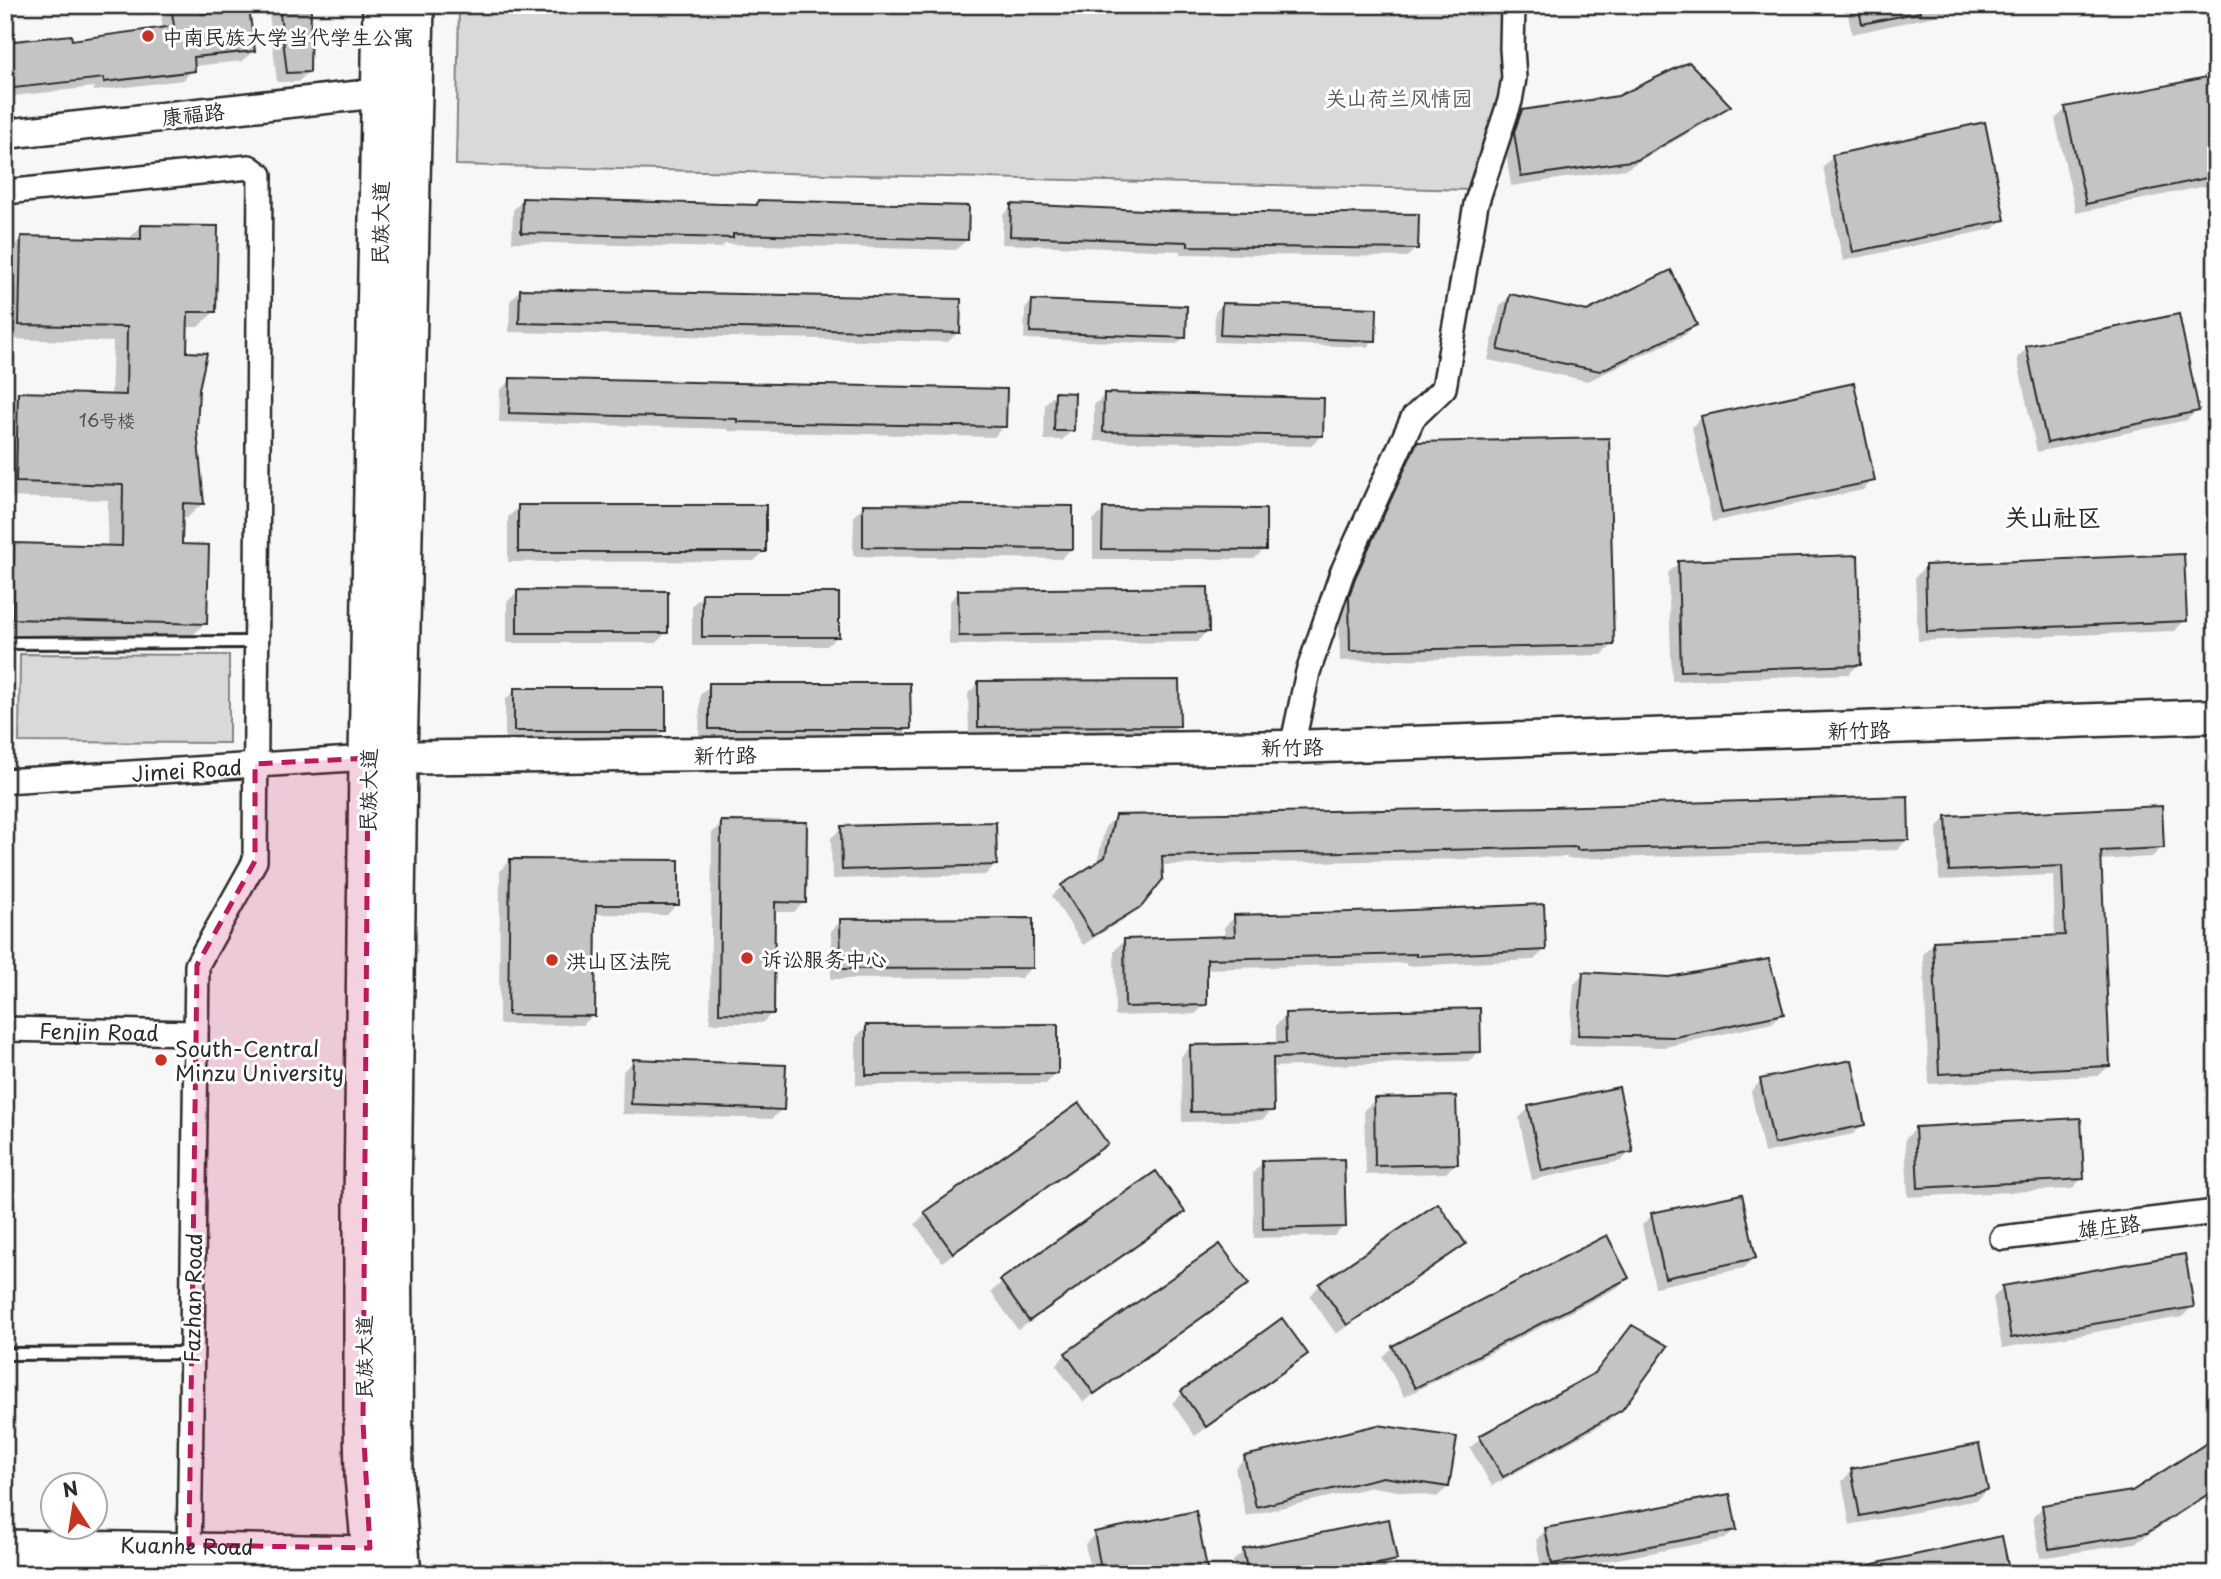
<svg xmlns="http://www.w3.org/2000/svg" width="2221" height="1579" viewBox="0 0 2221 1579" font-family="'Playpen Sans','LXGW WenKai TC',sans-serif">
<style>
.green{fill:#d9d9d9;stroke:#828282;stroke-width:2}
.shadow{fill:#0003}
.building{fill:#c4c4c4;stroke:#2b2b2b;stroke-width:2}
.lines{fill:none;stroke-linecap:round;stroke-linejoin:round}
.service-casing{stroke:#2b2b2b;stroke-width:16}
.minor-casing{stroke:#2b2b2b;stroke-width:28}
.tertiary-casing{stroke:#2b2b2b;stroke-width:33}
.secondary-casing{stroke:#2b2b2b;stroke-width:37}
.primary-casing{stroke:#2b2b2b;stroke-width:42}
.service{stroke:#fff;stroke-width:10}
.minor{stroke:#fff;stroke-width:23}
.tertiary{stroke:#fff;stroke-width:28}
.secondary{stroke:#fff;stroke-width:32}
.primary{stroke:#fff;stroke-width:37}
.marked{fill:#c2185b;fill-opacity:0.2;stroke:#c2185b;stroke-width:5;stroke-dasharray:14 9;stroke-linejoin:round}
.poi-dot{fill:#c8321e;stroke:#fff;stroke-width:2.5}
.labels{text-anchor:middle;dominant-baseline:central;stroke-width:6;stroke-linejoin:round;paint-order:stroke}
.number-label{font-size:18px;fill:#515151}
.poi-label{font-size:21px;fill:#2b2b2b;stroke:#fff;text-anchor:start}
.park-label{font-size:21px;fill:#565656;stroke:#fff}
.street-label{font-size:21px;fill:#2b2b2b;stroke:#fff}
.quarter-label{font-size:24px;font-weight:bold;fill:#2b2b2b;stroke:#fff}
</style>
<rect width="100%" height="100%" fill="#f7f7f7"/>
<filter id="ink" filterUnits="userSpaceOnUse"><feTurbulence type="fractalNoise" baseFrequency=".0143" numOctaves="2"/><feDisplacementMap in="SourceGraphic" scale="14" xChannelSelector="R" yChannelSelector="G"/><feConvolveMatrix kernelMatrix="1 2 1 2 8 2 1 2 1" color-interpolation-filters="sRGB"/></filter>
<g filter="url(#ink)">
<!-- green -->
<path class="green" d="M459 5H1500L1504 77 1472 190 456 165Z
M20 654 229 655V743L19 742Z"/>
<!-- shadow -->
<path class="shadow" d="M160 5H198L199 16 253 51 243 61 193 66V70L183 80 94 91V87L5 97V43L71 42 163 29Z
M268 5H309L308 72 298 82H277Z
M1846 5H1986L1852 34Z
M2216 77V184L2076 213 2055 119 2066 109Z
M1728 106 1718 116 1626 169 1511 186 1505 144 1512 122 1523 112Z
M1833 156 2004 219 1993 229 1843 261 1823 167Z
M523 200 754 207 758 202 966 240 956 250 725 244 721 248 512 242 513 210Z
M1012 205 1167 213 1416 248 1407 257 1180 254V251L1002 244 1003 215Z
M141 226 214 312 198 327H186L185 354 198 389 195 431 203 503 187 518H181L180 546 205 623 189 639 5 634V555L15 545 107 548 108 500 5 497V407L19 394 111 396 113 342 5 339 7 253 22 238 128 240Z
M520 290 958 332 948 342 509 332 510 301Z
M1510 296 1587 312 1695 325 1685 335 1588 381 1488 360 1500 306Z
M1032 301 1184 337 1177 344 1024 339 1025 309Z
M1222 305 1374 340 1367 347 1214 342 1215 312Z
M2027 348 2197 410 2187 420 2037 452 2017 358Z
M511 380 1004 426 994 437 728 431V429L499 422 500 390Z
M1055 394 1073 430 1062 440H1044L1045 404Z
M1105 395 1321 436 1311 446 1094 441V405Z
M1702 417 1873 480 1863 490 1712 522 1692 427Z
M1418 444 1612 645 1602 655 1340 661 1339 608 1345 590 1408 454Z
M864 505 1071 549 1061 559 853 556 854 516Z
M519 507 765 551 754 561 508 562V517Z
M1104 510 1264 549 1254 559H1093V520Z
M1678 563 1859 664 1849 674 1672 681 1668 573Z
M1926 566 2185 620 2175 631 1918 641 1915 577Z
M517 592 666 633 656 643H507V602Z
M959 592 1207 631 1197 642 949 645V602Z
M703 595 838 636 827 646H692V605Z
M979 683 1178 725 1168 736H969L968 693Z
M710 685 909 728 899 738 699 739 700 695Z
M515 690 664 730 654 741H505V700Z
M1116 817 1907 840 1897 850 1567 859V857L1161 865 1140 905 1129 916 1083 945 1052 896 1062 886 1097 864 1105 827Z
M1947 817 2162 847 2152 857 2099 860 2109 1066 2098 1076 1929 1084 1923 953 1934 943 2055 937 2053 875 1939 880 1937 828Z
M722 823 804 902 794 912H773L772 1013 762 1023H710L712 833Z
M842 828 995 865 985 875 832 879 831 838Z
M510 860 677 904 667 915 594 914 593 1015 583 1025 499 1024 500 871Z
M1235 917 1544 950 1534 960 1406 966V963L1205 969 1206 1004 1195 1014 1115 1016 1114 951 1124 940 1225 938 1224 927Z
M841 921 1031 968 1021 978 831 979V931Z
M1584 974 1782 1013 1772 1023 1665 1047 1569 1045 1574 984Z
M1286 1015 1479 1051 1469 1061 1271 1067 1272 1110 1262 1120 1182 1122 1181 1057 1191 1046 1276 1045V1025Z
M866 1027 1056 1073 1046 1084 856 1085V1037Z
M634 1061 782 1109 772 1119 622 1114 623 1071Z
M1761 1081 1864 1124 1853 1134 1764 1153 1751 1091Z
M1375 1100 1456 1163 1446 1173 1366 1175 1364 1110Z
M1079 1106 1106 1144 1096 1154 942 1262 915 1224 925 1214Z
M1529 1108 1631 1151 1621 1161 1532 1180 1519 1118Z
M1916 1128 2082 1178 2072 1189 1908 1197 1905 1139Z
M1263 1162 1344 1226 1334 1236 1254 1238 1253 1173Z
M1437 1206 1464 1244 1453 1254 1336 1334 1310 1296 1320 1285Z
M1183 1212 1173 1222 1018 1330 991 1292 1002 1282Z
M1652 1215 1754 1258 1744 1268 1655 1287 1642 1225Z
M1627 1277 1617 1288 1404 1397 1383 1357 1393 1347Z
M1247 1284 1237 1294 1083 1402 1056 1365 1066 1354Z
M2003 1287 2192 1307 2182 1317 2002 1348 1993 1298Z
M1282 1321 1306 1354 1296 1364 1195 1436 1172 1403 1182 1393Z
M1622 1338 1621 1409 1610 1420 1492 1486 1470 1448 1480 1438 1592 1377Z
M1378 1427 1448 1487 1437 1497 1372 1487 1246 1516 1235 1468 1245 1458Z
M2216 1460V1491L2135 1543 2040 1558 2033 1517 2043 1507 2133 1492Z
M1852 1471 1987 1490 1976 1500 1850 1525 1842 1481Z
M1735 1529 1725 1539 1542 1573 1536 1540 1546 1530Z
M1095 1534 1207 1574H1091L1085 1544Z
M2000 1538 2008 1574H1851L1855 1569Z
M1244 1551 1395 1560 1385 1570 1366 1574H1236L1233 1561Z"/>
<!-- building -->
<path class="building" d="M171 5H200L201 14 249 9 255 51 194 57 195 71 104 82V78L5 89V42L71 35 72 40 174 26Z
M279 5H311L310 72 287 73Z
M1858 5H1919L1920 12 1862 24Z
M1689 62 1731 106 1637 160 1521 177 1514 132 1522 110 1618 96Z
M2216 75V176L2086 204 2065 107Z
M1985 122 2005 220 1853 252 1832 155Z
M522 198 757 205 758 200 969 206 968 240 733 234V238L521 233Z
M1011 204 1167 211 1419 214 1418 249 1188 246V242L1010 236Z
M141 225 218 226 216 312H188L187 352 207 353 199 389 197 431 204 504 183 503 182 544 209 545 207 624 12 619 14 543 122 546 123 485 16 482 18 392 126 395 127 327 19 325 21 236 141 239Z
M1671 270 1697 325 1600 371 1498 350 1510 294 1587 311Z
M520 289 961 299 960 333 519 323Z
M1032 300 1187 306 1186 338 1030 332Z
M1222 303 1377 308 1376 341 1220 335Z
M2179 314 2199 411 2047 443 2026 346Z
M510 378 1007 389 1006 427 737 422V419L509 413Z
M1854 383 1875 481 1722 513 1701 416Z
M1055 392 1075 393 1074 431H1054Z
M1104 393 1324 398 1323 436 1103 432Z
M1609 438 1614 645 1350 651 1349 596 1355 578 1417 442Z
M863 504 1073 506V549L863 547Z
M518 505H766V552H518Z
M1103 508 1266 509V550L1102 549Z
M2184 554 2187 621 1927 632 1925 565Z
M1858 555 1861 665 1681 671 1678 561Z
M1208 587 1209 632 959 636 958 590Z
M517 590 668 591V633H517Z
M702 593H839V637H702Z
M1179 680 1180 726 978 727V681Z
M709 683H910L911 729H709Z
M514 688H666V731H514Z
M1908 796 1909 840 1577 850V847L1162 856 1163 879 1142 906 1093 936 1061 885 1105 857 1115 815 1550 807Z
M2162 806 2164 848 2101 851 2110 1066 1939 1074 1933 941 2065 935 2062 866 1949 871 1946 816Z
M721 821 807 822 806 903 775 902 774 1014 719 1013Z
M996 822 997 865 842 870 841 826Z
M510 859 679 860V905H596L595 1016 508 1015Z
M1544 904 1546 950 1416 956V954L1207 959V1005L1125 1007 1124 939 1235 936 1234 915 1389 911Z
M1033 918V968L841 969 840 919Z
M1769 959 1784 1014 1676 1037 1578 1035 1583 972 1669 977Z
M1480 1008 1481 1052 1273 1058 1274 1111 1191 1112 1190 1045 1286 1043 1285 1013Z
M1058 1024V1074L866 1075V1025Z
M633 1059 786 1065 784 1110 631 1104Z
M1852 1060 1865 1125 1774 1144 1760 1079Z
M1619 1087 1633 1152 1542 1171 1528 1106Z
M1456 1096 1458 1164 1375 1166 1374 1098Z
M1079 1103 1108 1144 953 1253 924 1212Z
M2081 1118 2084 1179 1918 1188 1915 1127Z
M1344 1159 1346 1227 1263 1229 1262 1161Z
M1156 1171 1185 1212 1029 1321 1000 1280Z
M1742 1194 1756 1258 1665 1278 1651 1213Z
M1438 1203 1466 1244 1347 1325 1319 1284Z
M1607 1235 1629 1278 1415 1388 1392 1346Z
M1220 1244 1249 1284 1094 1394 1065 1353Z
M2185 1254 2194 1307 2011 1338 2002 1286Z
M1282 1318 1308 1354 1206 1427 1181 1391Z
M1632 1325 1668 1346 1622 1410 1503 1477 1479 1436 1595 1373Z
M1378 1425 1457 1437 1449 1487 1383 1477 1256 1507 1244 1456Z
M2207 1443 2216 1457V1489L2147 1533 2049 1549 2042 1505 2132 1491Z
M1979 1444 1988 1490 1860 1516 1851 1469Z
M1730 1494 1737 1530 1552 1564 1545 1528Z
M1196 1511 1208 1574H1102L1094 1532Z
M1389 1519 1397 1560 1331 1574H1248L1243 1549Z
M2002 1536 2010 1574H1860L1859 1567Z"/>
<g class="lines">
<defs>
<path id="service" d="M5 643 256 642
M5 1354 192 1353"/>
<g id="minor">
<path d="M5 192 249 167 260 175 255 861 197 965 189 1563"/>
<path d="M1292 747 1308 672 1342 573 1413 418 1444 388 1476 204 1510 101 1514 78 1512 48 1513 5"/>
<path id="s1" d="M5 781 368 758"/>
<path id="s2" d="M5 1029 195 1033"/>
<path d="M2002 1238 2216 1212"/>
<path id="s3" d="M5 1542 370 1548"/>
<path d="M5 1561 372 1565"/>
</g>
<path id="tertiary" d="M5 134 381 93"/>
<path id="secondary" d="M373 758 1292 747 2216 716"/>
<path id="primary" d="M373 1574 364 1477 363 1422V1205L368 758 382 5
M402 1574 394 1481 392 1204 398 758 415 5"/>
</defs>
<!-- service casing -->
<use href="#service" class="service-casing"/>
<!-- minor casing -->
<use href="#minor" class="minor-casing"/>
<!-- tertiary casing -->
<use href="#tertiary" class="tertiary-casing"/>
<!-- secondary casing -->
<use href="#secondary" class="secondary-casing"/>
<!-- primary casing -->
<use href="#primary" class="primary-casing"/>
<!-- service -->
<use href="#service" class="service"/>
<!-- minor -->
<use href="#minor" class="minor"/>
<!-- tertiary -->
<use href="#tertiary" class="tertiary"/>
<!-- secondary -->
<use href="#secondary" class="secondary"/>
<!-- primary -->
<use href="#primary" class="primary"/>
</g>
</g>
<!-- marked area -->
<path class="marked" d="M368 758 363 1422 370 1548 189 1545 197 965 255 861V764Z"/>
<!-- markers -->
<g class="poi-dot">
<circle cx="148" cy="36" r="7"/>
<circle cx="747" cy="958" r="7"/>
<circle cx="552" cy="960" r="7"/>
<circle cx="161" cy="1060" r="7"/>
</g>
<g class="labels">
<!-- number labels -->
<g class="number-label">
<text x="107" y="419">16号楼</text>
</g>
<!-- poi labels -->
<g class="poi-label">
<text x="162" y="36">中南民族大学当代学生公寓</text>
<text x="761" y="958">诉讼服务中心</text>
<text x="566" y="960">洪山区法院</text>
<text x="175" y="1048">South-Central<tspan x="175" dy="24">Minzu University</tspan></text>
</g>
<!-- park labels -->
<g class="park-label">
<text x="1399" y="97">关山荷兰风情园</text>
</g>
<!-- street labels -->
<g class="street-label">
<text transform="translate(193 113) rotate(-6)">康福路</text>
<text transform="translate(379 223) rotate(-89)">民族大道</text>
<text transform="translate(1859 729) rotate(-2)">新竹路</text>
<text transform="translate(1292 746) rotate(-1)">新竹路</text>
<text transform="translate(725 754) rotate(-1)">新竹路</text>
<text stroke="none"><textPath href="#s1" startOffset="182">Jimei Road</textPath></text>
<text transform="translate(367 790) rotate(-89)">民族大道</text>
<text stroke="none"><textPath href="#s2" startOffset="94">Fenjin Road</textPath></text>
<text transform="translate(2109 1225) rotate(-7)">雄庄路</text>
<text transform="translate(192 1298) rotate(-89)">Fazhan Road</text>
<text transform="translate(363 1357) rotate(-90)">民族大道</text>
<text stroke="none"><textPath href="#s3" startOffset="182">Kuanhe Road</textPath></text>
</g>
<!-- quarter labels -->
<g class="quarter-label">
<text x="2053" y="516">关山社区</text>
</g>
</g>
<!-- margin -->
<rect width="2221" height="1579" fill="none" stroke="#fff" stroke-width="28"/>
<rect x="14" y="14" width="2193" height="1551" fill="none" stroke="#2b2b2b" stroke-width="2.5" filter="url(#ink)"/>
<!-- north arrow -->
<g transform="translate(74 1506) rotate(348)"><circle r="33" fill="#ffffff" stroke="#aaaaaa" stroke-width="2"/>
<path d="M0-5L12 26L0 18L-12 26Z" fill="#c8321e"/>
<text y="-10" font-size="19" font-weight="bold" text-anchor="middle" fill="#2b2b2b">N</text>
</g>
</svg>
